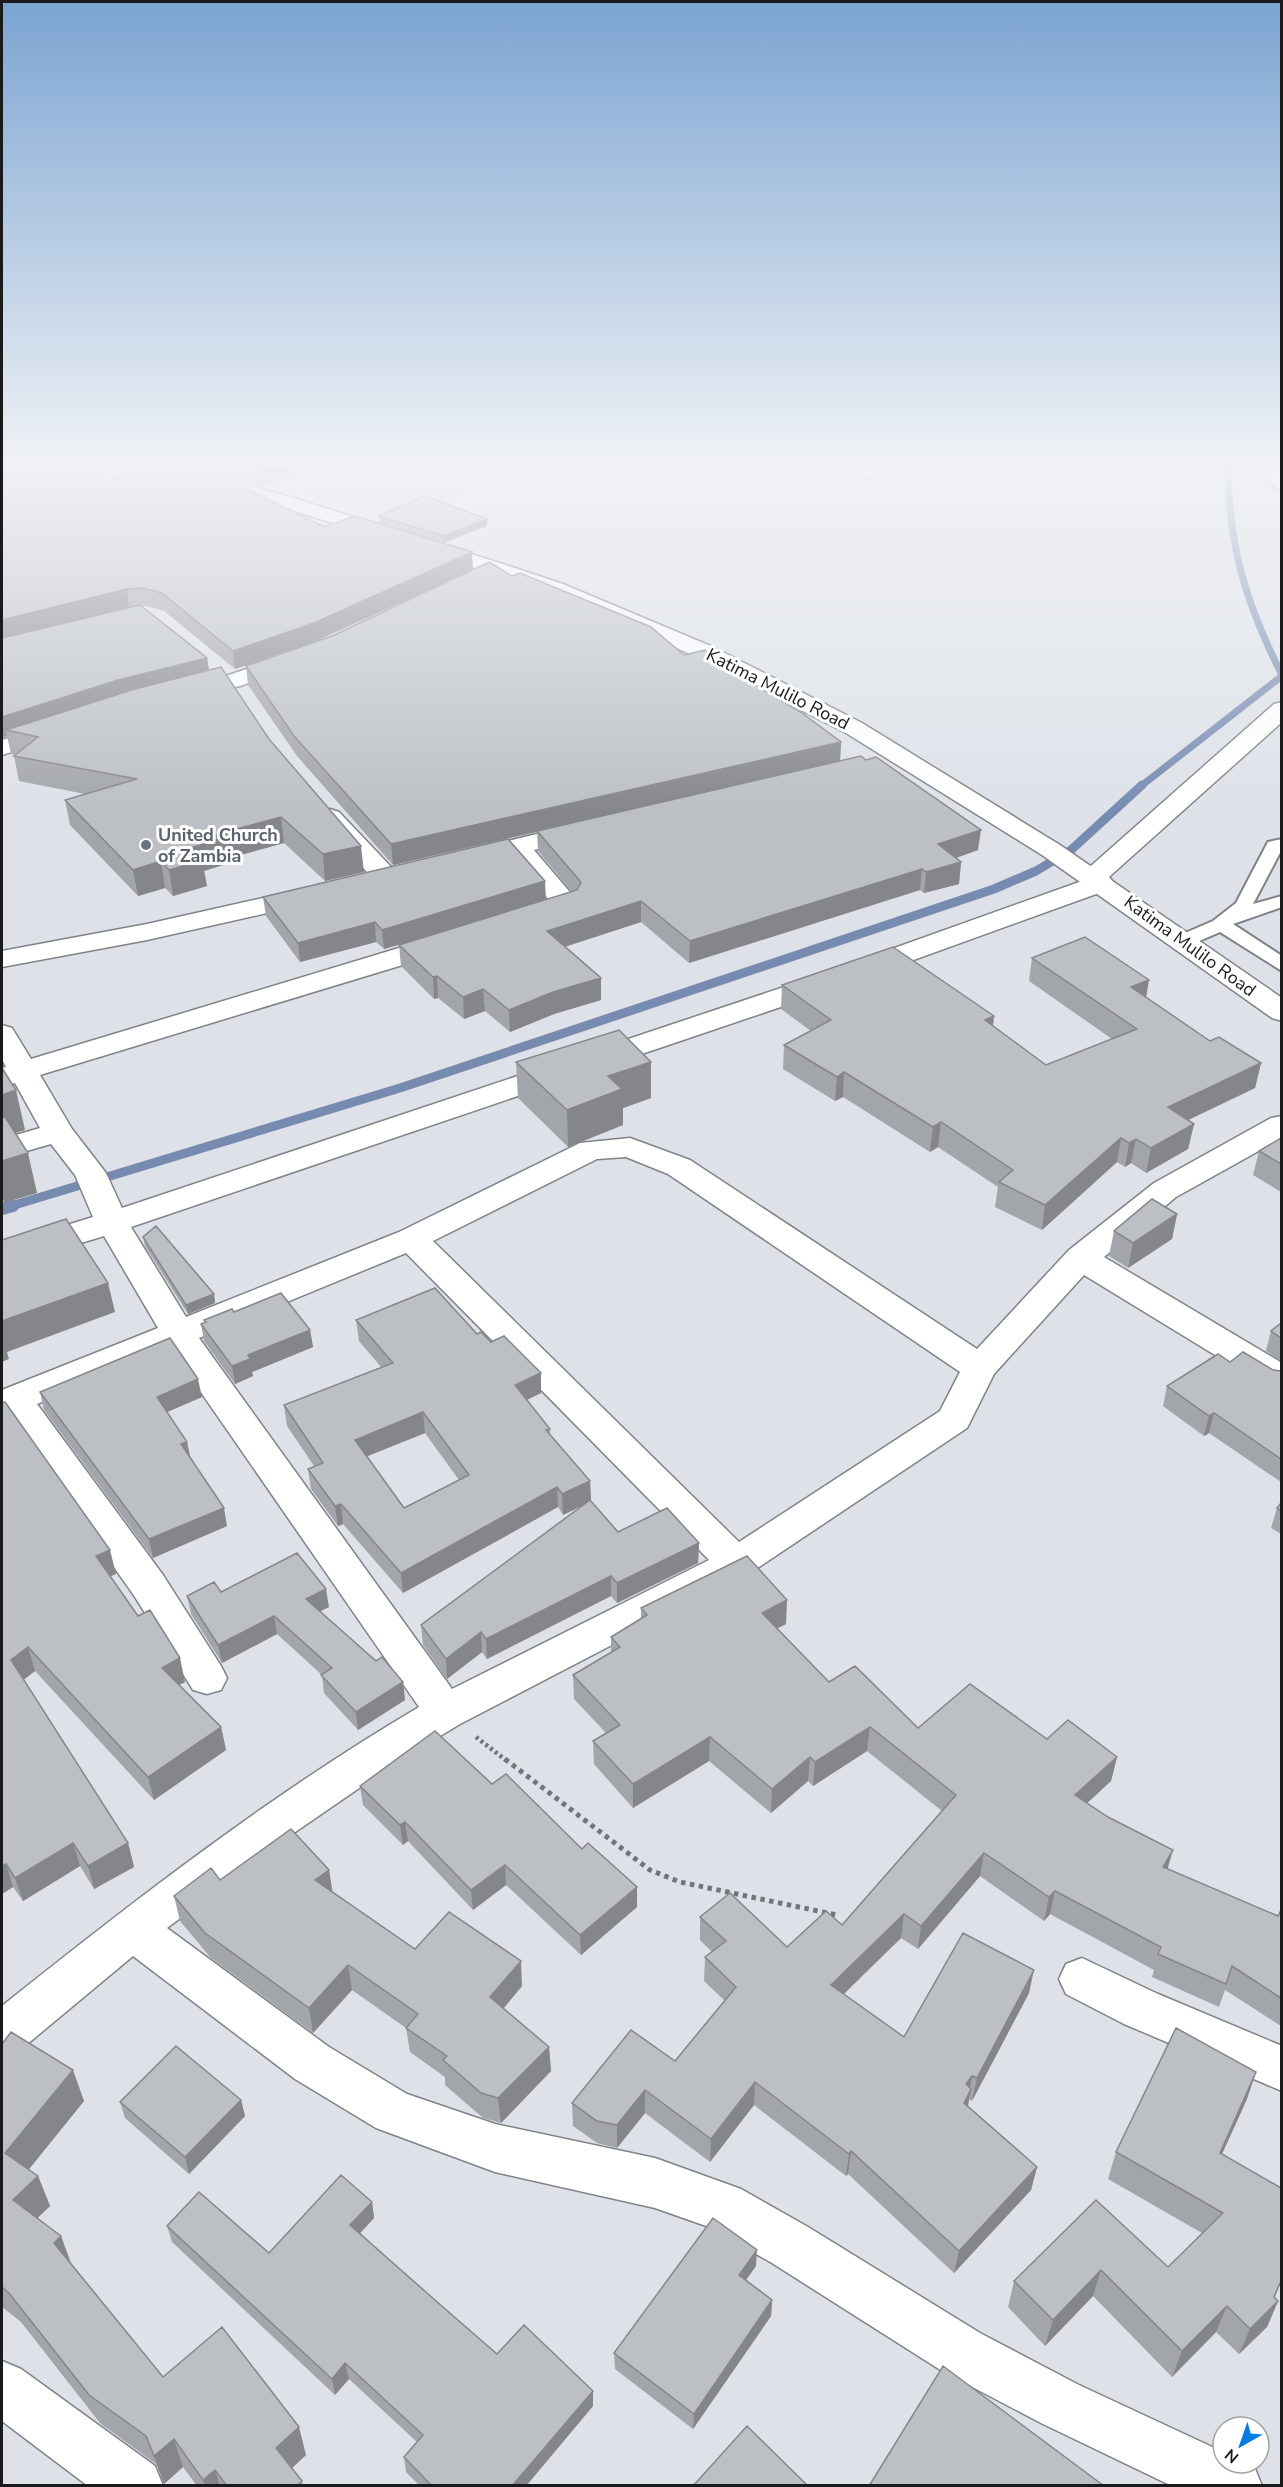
<svg xmlns="http://www.w3.org/2000/svg" width="1283" height="2487" viewBox="0 0 1283 2487" font-family="'Nunito Sans',sans-serif">
<style>
.built{fill:#d0d8e4}
.lines{fill:none;stroke-linecap:round;stroke-linejoin:round}
.stream-far2{stroke:#778bb1;stroke-width:7}
.stream-far1{stroke:#778bb1;stroke-width:9}
.stream{stroke:#778bb1;stroke-width:12}
.service-casing{stroke:#7f8388;stroke-width:4}
.minor-casing{stroke:#7f8388;stroke-width:3}
.secondary-casing{stroke:#7f8388;stroke-width:3}
.path-far1{stroke:#737679;stroke-width:4.5;stroke-dasharray:3 3;stroke-linecap:butt}
.path{stroke:#737679;stroke-width:5;stroke-dasharray:4.5 4.5;stroke-linecap:butt}
.service{fill:#fff;fill-rule:evenodd}
.minor{fill:#fff;fill-rule:evenodd}
.secondary{fill:#fff;fill-rule:evenodd}
.wall{fill:#a2a5a9;fill-rule:evenodd}
.shaded-wall{fill:#84868a}
.building{fill:#bcc0c5;stroke:#84868a;stroke-width:1.5;fill-rule:evenodd}
.worship-dot{fill:#6b7280;stroke:#fff;stroke-width:2}
.labels{text-anchor:middle;dominant-baseline:central;stroke-width:6;stroke-linejoin:round;paint-order:stroke}
.far-street-label{font-size:18px;fill:#191a1c;stroke:#fff}
.far-worship-label{font-size:18px;font-weight:bold;fill:#5b616d;stroke:#fff;text-anchor:start}
</style>
<rect width="100%" height="100%" fill="#dee2e8"/>
<!-- built -->
<path class="built" d="M200 465H516L409 517Z"/>
<g class="lines">
<!-- stream-far2 -->
<path class="stream-far2" d="M1228 465C1228 545 1246 604 1282 675
M1141 786 1282 676"/>
<!-- stream-far1 -->
<path class="stream-far1" d="M8 1207 400 1088 994 889 1036 871 1071 850 1142 785"/>
<!-- stream -->
<path class="stream" d="M2 1209 13 1206"/>
<defs>
<path id="service" d="M1282 839V849L1253 904 1282 896V907L1233 924 1282 956V971L1220 932 1190 945H1176L1174 941 1176 937 1213 921 1236 903 1268 842Z"/>
<path id="minor" d="M866 465H890L888 469 867 478 858 472Z
M1262 465H1280L1282 489 1275 487 1261 473Z
M290 654 298 656 301 661 298 666 240 686 187 698 179 696 176 691 179 686 226 676Z
M1282 702V722L1109 877 1114 883 1110 889 825 992 131 1227 186 1317 399 1232 580 1143 630 1138 690 1160 977 1349 1069 1250 1154 1183 1271 1118 1282 1116V1138L1176 1197 1104 1257 1282 1363V1391L1269 1388 1084 1275 994 1374 967 1428 750 1573 460 1724 397 1762 288 1837 167 1928 329 2047 407 2094 495 2124 655 2158 741 2189 808 2227 980 2333 1079 2385 1223 2452V2463H1247L1254 2466 1262 2486H1172L1041 2423 942 2371 772 2263 709 2227 655 2208 495 2172 376 2128 295 2079 133 1956 19 2051 2 2057V2006C136 1899 270 1795 419 1707L171 1349 37 1404 163 1575 221 1666 227 1678 221 1690 207 1694 193 1690 135 1597 7 1415 2 1416V1390L158 1328 104 1236 2 1267V1245L93 1217 75 1175 51 1144 2 1158V1139L40 1128 15 1083 2 1086V1068L6 1067 2 1059V1025L12 1028 31 1059 432 938 442 936 452 938 456 944 452 950 40 1075 72 1129 106 1173 122 1208 805 980 1082 881 1080 878 1084 872 1274 704ZM626 1157 668 1174 960 1372 940 1411 739 1542 433 1241 597 1159ZM406 1253 709 1560 452 1689 199 1338Z
M51 725 59 727 63 732 59 737 2 755V740Z
M330 809 339 812 395 871 399 877 395 883 386 885 377 883 321 822 317 817 321 812Z
M582 823 591 826 595 831 591 836 534 850 580 904C571 917 542 924 527 921L524 915 527 909 550 901 510 855 471 865 462 862 458 857 462 852Z
M307 888 316 890 320 896 316 902 147 940 2 967V951L147 924Z
M1082 1958 1158 1994 1282 2046V2091L1124 2024 1066 1994 1059 1979 1066 1964Z
M2 2361 21 2369 155 2466 163 2486H88L2 2421Z"/>
<path id="secondary" d="M138 465H169L287 496 503 564 563 584 713 647 862 723 1060 845 1282 998V1021L1272 1018 1042 855 846 733 697 657 549 592 273 504 140 469Z"/>
</defs>
<!-- service casing -->
<use href="#service" class="service-casing"/>
<!-- minor casing -->
<use href="#minor" class="minor-casing"/>
<!-- secondary casing -->
<use href="#secondary" class="secondary-casing"/>
<!-- path-far1 -->
<path class="path-far1" d="M476 1737 507 1761"/>
<!-- path -->
<path class="path" d="M505 1759 650 1870 680 1882 837 1915"/>
<!-- service -->
<use href="#service" class="service"/>
<!-- minor -->
<use href="#minor" class="minor"/>
<!-- secondary -->
<use href="#secondary" class="secondary"/>
</g>
<!-- wall -->
<path class="wall" d="M2 465 106 481 235 480V483L316 641 235 669 164 611 146 606H141L207 658 209 670 269 739 364 872 325 881 284 843 222 860 223 865 204 871 207 886 173 896 165 888 138 896 70 825 65 800 85 794 19 781 14 756 15 755 11 754 7 736 2 738ZM129 607H134L63 623Z
M192 465H292L293 473 261 487 193 469Z
M379 516 487 519V526L443 543 380 523Z
M512 576 684 655 740 676 841 742 840 761 978 850 956 858 961 862 959 884 924 893 920 890 689 963 641 922 565 947 601 978V1000L554 1014 510 1032 485 1011 464 1019 438 998 434 999 401 966 399 945 384 949 376 942 300 962 266 916 263 897 546 900 572 892 538 851 537 831 393 865 297 756 248 685 246 666Z
M1032 958 1146 998 1210 1041 1261 1063 1255 1088 1188 1120 1194 1124 1188 1149 1146 1173 1131 1163 1125 1167 1117 1162 1042 1230 995 1207 998 1187 938 1147 930 1152 843 1097 835 1101 783 1069 784 1045 811 1031 781 1009 782 985 994 1016 993 1026 1046 1065 1112 1039 1029 981Z
M516 1062H651V1098L623 1108V1125L568 1147 518 1098Z
M1281 1138V1192L1253 1175 1259 1151Z
M1177 1214 1172 1239 1128 1268 1109 1256 1114 1231Z
M143 1237 214 1294 215 1303 188 1314 145 1246Z
M234 1312 310 1330 313 1347 252 1372 253 1376 235 1384 204 1341 201 1324 205 1323 204 1320Z
M356 1320 477 1334 541 1393 527 1400 550 1429V1435L590 1481 591 1501 618 1532 699 1543 698 1563 617 1603 611 1596 487 1659 482 1652 447 1679 423 1645 421 1625 584 1505 563 1515 558 1507 403 1593 343 1524 338 1526 311 1489 308 1469 314 1466 287 1426 284 1405 381 1367 359 1341ZM425 1433 459 1480 404 1508 367 1456Z
M1281 1323V1361L1266 1351 1271 1331Z
M1230 1362 1281 1371V1482L1209 1433 1204 1436 1163 1406 1167 1386Z
M40 1392 202 1397 167 1412 190 1457 227 1526 153 1558 44 1410Z
M2 1403 116 1574 110 1576 185 1682 179 1685 221 1727 226 1750 154 1800 35 1671 23 1680 128 1843 134 1867 94 1889 80 1866 23 1901 13 1887 2 1894Z
M1281 1503V1534L1271 1528 1277 1508Z
M221 1592 329 1607 320 1611 376 1661 403 1682 405 1700 358 1730 324 1693 322 1675 277 1634 222 1663 191 1614 187 1596Z
M641 1608 786 1624 777 1628 829 1682 918 1728 1047 1739 1117 1757 1111 1781 1087 1803 1168 1869 1278 1916 1281 1910V2026L1225 1990 1219 2007 1152 1977 1154 1970 1050 1914 1044 1921 980 1876 918 1949 901 1938 844 1994 904 2037 1029 1993 972 2101 969 2099 968 2106 1037 2167 1031 2190 954 2273 848 2174 846 2176 754 2105 710 2162 645 2113 617 2148 597 2143 573 2126 572 2103 675 2061 725 2001 704 1981 705 1957 712 1952 700 1940V1917L787 1947 842 1925 942 1811 867 1751 813 1786 808 1781 771 1813 709 1761 633 1808 594 1764 593 1741 606 1733 574 1699 573 1675 611 1653V1637L641 1618Z
M492 1784 637 1887V1907L581 1955 506 1885 473 1910 408 1841 403 1845 363 1805 360 1786Z
M329 1870 332 1891 415 1949 522 1986 503 2009 549 2047 551 2071 501 2123 483 2118 445 2085V2077L410 2052 406 2028 352 1990 313 2033 211 1958 180 1921 174 1896 220 1880Z
M2 2044 84 2101 29 2169 38 2176 50 2206 37 2218 61 2236 71 2263 163 2377 306 2455 292 2468 302 2481 303 2486H197L183 2467 164 2484 156 2464 100 2423 21 2322 2 2307Z
M1247 2099 1222 2154 1275 2298 1278 2301 1267 2327 1239 2354 1216 2332 1172 2377 1093 2296 1045 2346 1008 2307 1014 2281 1096 2200 1168 2267 1202 2233 1108 2179 1116 2152Z
M241 2100 245 2116 189 2174 125 2118 120 2102Z
M372 2202 374 2218 360 2233 436 2301 497 2354 593 2406 526 2486H420L406 2472 404 2457 417 2442 349 2379 335 2395 172 2242 167 2226 269 2253Z
M756 2266 746 2280 772 2300 771 2316 693 2429 615 2369 614 2353Z"/>
<!-- shaded-wall -->
<path class="shaded-wall" d="M266 465H292L293 473 261 487 259 468Z
M487 519V526L443 543V536Z
M472 552 473 570 316 641 235 669 233 651Z
M127 589 129 607 2 639V620Z
M207 658 210 677 6 730 7 736 2 738V717L118 680Z
M841 742 840 762 393 865 391 844Z
M281 817 284 843 222 860 223 865 204 871 207 886 173 896 169 870 190 848 214 835Z
M981 830 978 850 936 865 938 844Z
M361 846 364 872 325 881 323 854Z
M161 861 165 888 138 896 133 870Z
M961 862 959 884 924 893 926 872Z
M922 869 920 890 689 963 690 941Z
M545 881 546 900 384 949 382 930Z
M641 901V922L548 952 547 931Z
M375 922 376 942 300 962 298 943Z
M437 976 438 998 434 999 433 977Z
M601 978V1000L554 1014 510 1032 509 1010 553 992Z
M1149 980 1145 1004 1131 987Z
M483 989 485 1011 464 1019 463 997Z
M994 1016 991 1040 985 1020Z
M651 1062V1098L623 1108V1125L568 1147 567 1110 608 1076Z
M1261 1063 1255 1088 1163 1132 1168 1107Z
M844 1072 843 1097 835 1101 837 1077Z
M16 1090 25 1130 2 1137V1095Z
M941 1122 938 1147 930 1152 933 1127Z
M1194 1124 1188 1149 1146 1173 1151 1148Z
M1121 1138 1117 1162 1042 1230 1045 1205Z
M1136 1139 1131 1163 1125 1167 1129 1143Z
M28 1153 37 1193 4 1203 2 1194V1161Z
M1177 1214 1172 1239 1128 1268 1133 1243Z
M108 1283 115 1312 7 1352 9 1359 2 1362V1321Z
M214 1294 215 1303 188 1314 186 1305Z
M310 1330 313 1347 252 1372 253 1376 235 1384 232 1366 248 1355Z
M541 1373V1393L516 1405 515 1385Z
M198 1379 202 1397 160 1415 157 1397Z
M423 1412 425 1433 358 1460 355 1440Z
M1214 1413 1209 1433 1204 1436 1209 1416Z
M187 1442 191 1460 181 1444Z
M590 1481 591 1501 563 1515 562 1494Z
M557 1487 558 1507 403 1593 401 1573Z
M341 1504 343 1524 338 1526 335 1506Z
M224 1508 227 1526 153 1558 149 1539Z
M699 1543 698 1563 617 1603V1583Z
M110 1550 116 1574 102 1580 96 1556Z
M611 1576V1596L487 1659 486 1639Z
M326 1589 329 1607 309 1617 306 1599Z
M787 1600 786 1624 761 1637 762 1613Z
M274 1616 277 1634 222 1663 218 1645Z
M481 1632 482 1652 447 1679 446 1659Z
M28 1647 35 1671 18 1684 11 1660Z
M180 1658 185 1682 167 1691 162 1668Z
M403 1682 405 1700 358 1730 356 1712Z
M221 1727 226 1750 154 1800 148 1777Z
M870 1727 867 1751 813 1786 815 1762Z
M710 1737 709 1761 633 1808V1784Z
M810 1757 808 1781 771 1813 772 1789Z
M1117 1757 1111 1781 1070 1819 1075 1795Z
M405 1822 408 1841 403 1845 400 1825Z
M73 1843 80 1866 23 1901 15 1878Z
M128 1843 134 1867 94 1889 88 1866Z
M1173 1850 1166 1874 1163 1867Z
M984 1853 980 1876 918 1949 921 1926Z
M6 1864 13 1887 2 1894V1866Z
M505 1865 506 1885 473 1910 471 1890Z
M329 1870 333 1895 315 1880Z
M637 1887V1907L581 1955 580 1935Z
M1055 1891 1050 1914 1044 1921 1049 1897Z
M904 1914 901 1938 829 2008 831 1985Z
M521 1961 522 1986 492 2022 490 1997Z
M348 1965 352 1990 313 2033 309 2008Z
M1034 1970 1029 1993 972 2101 977 2078Z
M549 2047 551 2071 501 2123 498 2098Z
M73 2070 84 2101 17 2184 5 2153Z
M1256 2072 1247 2099 1210 2180 1220 2153Z
M972 2076 969 2093 971 2089 967 2111 960 2125 966 2084Z
M755 2082 754 2105 710 2162 711 2139Z
M645 2090V2113L617 2148V2125Z
M241 2100 245 2116 189 2174 185 2157Z
M851 2151 848 2174 846 2176 849 2154Z
M1037 2167 1031 2190 954 2273 959 2251Z
M38 2176 50 2206 25 2230 13 2200Z
M372 2202 374 2218 353 2241 350 2225Z
M61 2236 72 2267 54 2243Z
M757 2250 756 2266 738 2291 739 2275Z
M1101 2270 1093 2296 1045 2346 1053 2320Z
M1281 2281 1270 2309 1278 2301 1267 2327 1239 2354 1250 2329Z
M772 2300 771 2316 693 2429 694 2414Z
M1227 2306 1216 2332 1172 2377 1182 2351Z
M345 2363 349 2379 335 2395 332 2379Z
M593 2391V2406L526 2486H512Z
M299 2427 306 2455 283 2476 276 2448Z
M174 2439 183 2467 164 2484 154 2456Z
M215 2470 220 2486H205L203 2480Z"/>
<!-- building -->
<path class="building" d="M2 465H86L106 481 154 465H177L235 480 232 481 324 527 355 516 472 552 314 623 233 651 162 593 143 588 127 589 2 620Z
M246 465H266L259 468Z
M425 496 487 519 443 536 379 516Z
M489 562 512 576 520 573 651 627 684 655 705 650 740 676 799 711 841 742 391 844 294 736 246 666 332 636Z
M140 605 207 658 118 680 2 717V638Z
M221 667 269 739 361 846 323 854 281 817 214 835 219 839 190 848 203 860 169 870 161 861 133 870 65 800 137 779 14 756 38 737 6 730 135 689Z
M861 756 866 760 876 757 981 830 938 844 961 862 926 872 922 869 690 941 641 901 547 931 601 978 553 992 509 1010 483 989 463 997 437 976 433 977 399 945 577 890 581 882 537 831Z
M508 839 545 881 382 930 375 922 298 943 263 897Z
M1085 937 1149 980 1131 987 1210 1041 1219 1037 1261 1063 1168 1107 1194 1124 1151 1148 1136 1139 1129 1143 1121 1138 1045 1205 999 1182 1013 1170 941 1122 933 1127 844 1072 837 1077 784 1045 831 1020 782 985 893 947 994 1016 985 1020 1046 1065 1137 1029 1032 958Z
M619 1030 651 1062 608 1076 622 1089 567 1110 516 1062Z
M2 1068 16 1090 2 1095Z
M5 1117 28 1153 2 1161V1118Z
M1281 1138V1164L1259 1151Z
M1152 1199 1177 1214 1133 1243 1114 1231Z
M66 1219 108 1283 2 1321V1240Z
M156 1226 214 1294 186 1305 143 1237Z
M435 1288 477 1334 481 1332 491 1342 504 1336 541 1373 515 1385 550 1429 546 1430 590 1481 562 1494 557 1487 401 1573 341 1504 335 1506 308 1469 323 1463 284 1405 393 1363 356 1320ZM423 1412 469 1475 404 1508 355 1440Z
M281 1293 310 1330 248 1355 250 1359 232 1366 201 1324 206 1322 204 1320 232 1309 234 1312Z
M1281 1323V1338L1271 1331Z
M170 1338 198 1379 157 1397 187 1442 181 1444 224 1508 149 1539 40 1392Z
M1243 1352 1273 1370 1281 1371V1459L1214 1413 1209 1416 1167 1386 1218 1354 1230 1362Z
M5 1402 110 1550 96 1556 138 1616 150 1610 180 1658 162 1668 221 1727 148 1777 28 1647 11 1660 128 1843 88 1866 73 1843 15 1878 6 1864 2 1866V1403Z
M590 1500 618 1532 667 1508 699 1543 617 1583 611 1576 486 1639 481 1632 446 1659 421 1625Z
M1281 1503V1511L1277 1508Z
M297 1553 326 1589 306 1599 376 1661 382 1657 403 1682 356 1712 321 1675 332 1668 274 1616 218 1645 187 1596 214 1582 221 1592Z
M747 1556 787 1600 762 1613 829 1682 855 1666 918 1728 970 1684 1047 1739 1068 1720 1117 1757 1075 1795 1108 1817 1173 1850 1163 1867 1278 1916 1281 1910V1998L1232 1966 1226 1984 1158 1954 1161 1947 1055 1891 1049 1897 984 1853 921 1926 904 1914 831 1985 904 2037 963 1933 1034 1970 977 2078 972 2076 966 2084 971 2089 964 2103 1037 2167 959 2251 851 2151 849 2154 755 2082 711 2139 645 2090 617 2125 597 2121 572 2103 631 2030 675 2061 736 1987 705 1957 726 1941 700 1917 730 1893 787 1947 826 1911 842 1925 956 1795 870 1727 815 1762 810 1757 772 1789 710 1737 633 1784 593 1741 620 1725 573 1675 620 1647 611 1637 647 1615 641 1608Z
M435 1731 492 1784 506 1774 582 1849 588 1843 637 1887 580 1935 505 1865 471 1890 405 1822 400 1825 360 1786Z
M291 1829 329 1870 315 1880 415 1949 449 1912 521 1961 490 1997 549 2047 498 2098 481 2093 443 2060 447 2056 406 2028 418 2014 348 1965 309 2008 205 1933 174 1896 211 1868 220 1880Z
M1176 2028 1256 2072 1220 2153 1281 2188V2281L1274 2297 1278 2301 1250 2329 1227 2306 1182 2351 1101 2270 1053 2320 1014 2281 1096 2200 1168 2267 1223 2213 1116 2152Z
M11 2032 73 2070 5 2153 38 2176 13 2200 61 2236 54 2243 163 2377 222 2327 299 2427 276 2448 302 2481 297 2486H227L215 2470 203 2480 174 2439 154 2456 146 2436 89 2395 9 2293 2 2287V2044Z
M176 2046 241 2100 185 2157 120 2102Z
M341 2175 372 2202 350 2225 436 2301 497 2354 524 2325 593 2391 512 2486H432L404 2457 423 2435 345 2363 332 2379 167 2226 199 2192 269 2253Z
M713 2218 757 2250 739 2275 772 2300 694 2414 614 2353Z
M943 2366 1104 2486H869Z
M747 2426 808 2486H693Z"/>
<!-- sky -->
<linearGradient id="sky" x2="0" y2="1"><stop stop-color="#7ba4d2"/><stop offset="0.57" stop-color="#f0f2f5"/><stop offset="1" stop-color="#f0f2f5" stop-opacity="0"/></linearGradient>
<rect width="1283" height="813" fill="url(#sky)"/>
<!-- markers -->
<circle class="worship-dot" cx="146" cy="845" r="6"/>
<g class="labels">
<!-- far-street labels -->
<g class="far-street-label">
<text transform="translate(778 689) rotate(27)">Katima Mulilo Road</text>
<text transform="translate(1190 946) rotate(36)">Katima Mulilo Road</text>
</g>
<!-- far-worship labels -->
<g class="far-worship-label">
<text x="158" y="835">United Church<tspan x="158" dy="21">of Zambia</tspan></text>
</g>
</g>
<!-- border -->
<rect width="1283" height="2487" fill="none" stroke="#191a1c" stroke-width="6"/>
<!-- north arrow -->
<g transform="translate(1241 2445) rotate(220)"><circle r="28" fill="#ffffff" stroke="#a3a3a4" stroke-width="1.5"/>
<path d="M0-4.5L10 22L0 15L-10 22Z" fill="#007ce2"/>
<text y="-9" font-size="16" font-weight="bold" text-anchor="middle" fill="#191a1c">N</text>
</g>
</svg>
